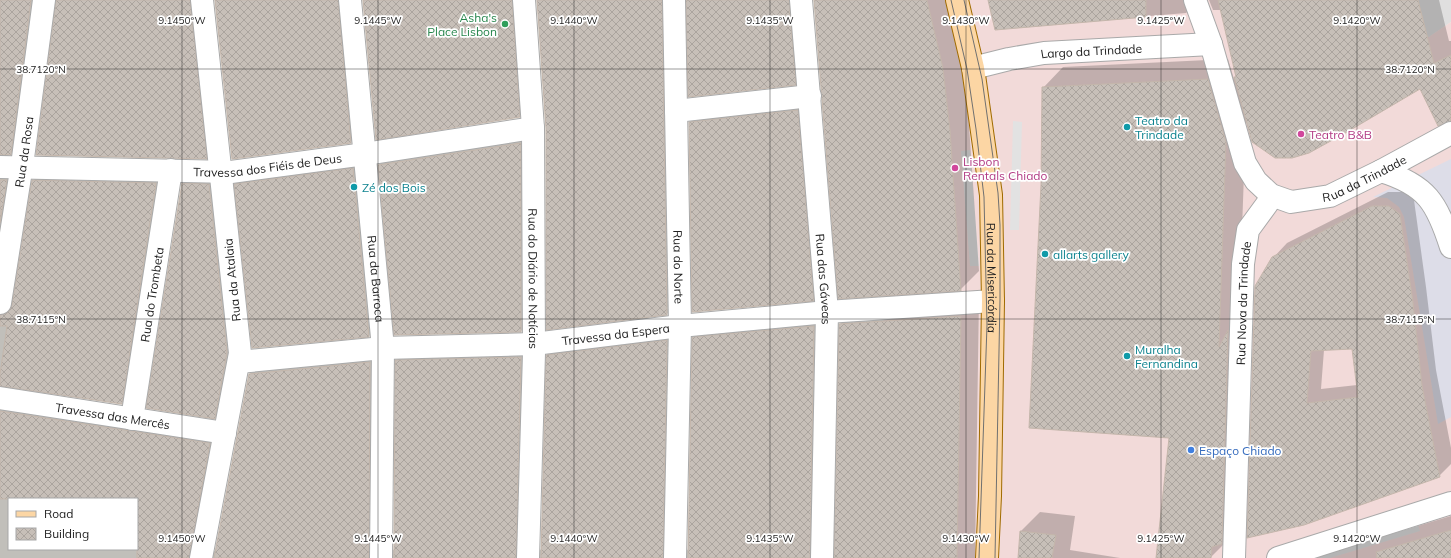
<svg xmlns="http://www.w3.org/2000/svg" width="1451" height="558" viewBox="0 0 1451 558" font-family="Mulish,sans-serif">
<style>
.residential{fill:#e0dfdf}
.commercial{fill:#f2dad9}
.parking{fill:#e2e2e2}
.plaza{fill:#dddde8}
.shadow{fill:#0003;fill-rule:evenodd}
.building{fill:url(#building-cross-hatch);stroke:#c4b6ab;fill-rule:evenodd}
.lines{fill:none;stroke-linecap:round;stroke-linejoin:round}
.minor-casing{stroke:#a9a9a9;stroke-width:24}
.major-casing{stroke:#a06b00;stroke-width:24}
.minor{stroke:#fff;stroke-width:22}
.major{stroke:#fcd6a4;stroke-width:22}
.tram{stroke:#707070;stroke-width:1}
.ticks{fill:none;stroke:#222;stroke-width:1;stroke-opacity:0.45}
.leisure-dot{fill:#2e9e5b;stroke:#fff;stroke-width:1.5}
.culture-dot{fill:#0f9aa8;stroke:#fff;stroke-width:1.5}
.hotel-dot{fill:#d1479c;stroke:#fff;stroke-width:1.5}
.shop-dot{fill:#3f7fe0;stroke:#fff;stroke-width:1.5}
.labels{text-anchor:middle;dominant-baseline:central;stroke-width:3.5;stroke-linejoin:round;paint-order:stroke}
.leisure-label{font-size:12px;fill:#27864d;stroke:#fff;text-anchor:end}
.street-label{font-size:12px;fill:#222;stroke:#fff}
.culture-label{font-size:12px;fill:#0d838f;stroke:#fff;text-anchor:start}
.hotel-label{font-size:12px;fill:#b23c85;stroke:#fff;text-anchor:start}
.shop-label{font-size:12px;fill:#366cbe;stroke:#fff;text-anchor:start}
.ticks-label{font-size:10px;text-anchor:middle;fill:#222;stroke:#fff;stroke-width:3.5;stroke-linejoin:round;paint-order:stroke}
</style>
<defs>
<pattern id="building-cross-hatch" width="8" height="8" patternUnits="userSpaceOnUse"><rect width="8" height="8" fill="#c7bfb8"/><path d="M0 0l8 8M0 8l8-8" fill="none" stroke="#aba49e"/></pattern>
</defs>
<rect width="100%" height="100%" fill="#f2efe9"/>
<!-- residential -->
<path class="residential" d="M1332 0H1451V22L1375 74Z"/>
<!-- commercial -->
<path class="commercial" d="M847 0H1332L1375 73 1451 22V558H889L899 557 873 160Z"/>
<!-- parking -->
<path class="parking" d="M1013 121 1022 122 1019 230H1010Z
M970 150 979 266H970L961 151Z
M1417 522 1420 531 1330 558H1299Z"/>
<!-- plaza -->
<path class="plaza" d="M1451 159V417L1438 424 1404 217 1399 207 1387 198 1373 197Z"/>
<!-- shadow -->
<path class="shadow" d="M0 0H47L29 135 10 154H7L12 159 10 294 15 296 33 181 52 162 174 165 140 385 121 403 8 386 10 389 228 425 212 549 216 552 250 374 268 356 388 344V545L395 551 396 361 415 342 539 339 535 545 542 551 547 355 566 337 685 322 682 545 689 551 693 338 712 319 832 308 829 545 836 551 840 324 859 306 979 298 975 558H0ZM9 499H137V549H9Z
M57 0H210L225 140 206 158Z
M216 0H357L369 124 351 142Z
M364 0H531L538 98 519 116Z
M538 0H680L685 296 667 314 546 127Z
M688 0H808L814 66 795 84Z
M815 0H949L961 49 968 111 979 271 960 290Z
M989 0H1199L1186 13 995 29Z
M1209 0H1439L1449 41H1451V120L1420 87 1246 118 1231 537 1211 557 1208 558H1157L1170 437 1042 185 1043 88 1063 67 1228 59 1234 79 1236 76 1221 10H1213Z
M815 93 831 282 813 300 690 123 708 105Z
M531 132 532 320 521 331 379 165 390 154Z
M367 155 383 322 369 336 253 347 235 185 249 171Z
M196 171H222L240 339 228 405 214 418 182 184Z
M1388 192H1404L1414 200 1426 287 1436 370 1451 448V464L1439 476 1304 524 1273 258 1287 243ZM1353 348 1357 385 1321 389 1324 350Z
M1040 512 1075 516 1070 550 1120 558H1019L1021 531Z
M1451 516V558H1311Z"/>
<!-- building -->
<path class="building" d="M0 0H31L11 155H0Z
M56 0H190L207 159 36 155Z
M215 0H338L351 143 232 159Z
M363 0H512L520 117 376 140Z
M537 0H662L667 315 546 330V128Z
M686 0H789L796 85 688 97Z
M814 0H927L943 68 950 130 961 291 838 299Z
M988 0H1146V17L995 30Z
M1218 0H1418L1434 63 1451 55V121L1438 126 1420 89 1347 132 1309 153 1292 158H1275L1252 142 1234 77H1236Z
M1208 79 1226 142 1219 347 1228 330 1222 544 1212 547 1211 558H1156L1169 438 1029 428 1041 185 1042 87Z
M798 110 814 301 692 312 689 122Z
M521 143V332L394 335 378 165Z
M353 168 369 337 252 348 234 184Z
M0 180H7L0 223Z
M32 180 156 183 122 404 0 386V374L7 326H0V315L5 314 9 311 12 305Z
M182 183 209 184 227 352 215 419 146 408Z
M1372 206H1389L1400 214 1413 302 1422 385 1440 477 1304 525 1247 538 1255 286 1272 257ZM1352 349 1358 397 1307 403 1311 351Z
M961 316 957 558H834L839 324Z
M814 326 810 558H688L692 337Z
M667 340 663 558H541L546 355Z
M521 357 516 558H394L395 360Z
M370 362 369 558H214L249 374Z
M0 411 210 443 189 558H137V499H0Z
M1451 530V558H1377L1376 552Z
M1020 531 1056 535 1052 558H1018Z"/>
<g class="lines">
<defs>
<g id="minor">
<path id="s1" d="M350 0 383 348 381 558"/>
<path id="s2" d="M524 0 533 128 534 353 528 558"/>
<path id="s3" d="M674 0 680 326 675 558"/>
<path id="s4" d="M801 0 827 312 822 558"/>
<path id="s5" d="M1195 0 1211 44 1245 163 1256 181 1271 195 1291 202 1330 196 1381 171 1451 133"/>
<path id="s6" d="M973 68 1009 59 1044 53 1211 44"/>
<path d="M676 111 810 96"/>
<path id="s7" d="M0 167 231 172 365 154 533 128"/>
<path d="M1381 171C1427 185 1437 203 1451 247"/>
<path id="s8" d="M0 303 23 158 44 0"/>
<path id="s9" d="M239 362 383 348 534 344 680 326 827 312 993 301"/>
<path id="s10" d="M0 398 225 433"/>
<path id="s11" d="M132 419 171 170"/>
<path d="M201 558 240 353 202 0"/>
<path id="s12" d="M1234 558 1243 264 1248 230 1267 204 1271 195"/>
<path d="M1278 558 1451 503"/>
</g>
<g id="major">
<path id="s13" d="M957 0 973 68 991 195 993 301 990 496 987 558"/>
</g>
</defs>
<!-- minor casing -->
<use href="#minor" class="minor-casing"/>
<!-- major casing -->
<use href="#major" class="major-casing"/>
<!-- minor -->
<use href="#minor" class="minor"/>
<!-- major -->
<use href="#major" class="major"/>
<!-- tram -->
<path class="tram" d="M951 0 967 69 976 129 984 197 987 325 979 558
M964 0 982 79 998 193 1000 225V299L995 558"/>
</g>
<!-- ticks -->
<path class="ticks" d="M182 0V558M378 0V558M574 0V558M770 0V558M966 0V558M1161 0V558M1357 0V558M0 69H1451M0 319H1451"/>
<!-- markers -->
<circle class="leisure-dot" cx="505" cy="24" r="4"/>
<g class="culture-dot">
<circle cx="1127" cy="127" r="4"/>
<circle cx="354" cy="187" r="4"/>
<circle cx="1045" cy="254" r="4"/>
<circle cx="1127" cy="356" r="4"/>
</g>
<g class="hotel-dot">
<circle cx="1301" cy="134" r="4"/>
<circle cx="955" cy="168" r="4"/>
</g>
<circle class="shop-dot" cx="1191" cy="450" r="4"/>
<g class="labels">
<!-- leisure labels -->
<g class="leisure-label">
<text x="497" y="17">Asha's<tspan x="497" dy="14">Place Lisbon</tspan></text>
</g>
<!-- street labels -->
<g class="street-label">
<text stroke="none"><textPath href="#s6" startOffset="120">Largo da Trindade</textPath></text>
<text stroke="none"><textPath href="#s8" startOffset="153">Rua da Rosa</textPath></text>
<text stroke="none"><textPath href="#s7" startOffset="268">Travessa dos Fiéis de Deus</textPath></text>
<text stroke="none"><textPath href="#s5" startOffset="311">Rua da Trindade</textPath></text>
<text stroke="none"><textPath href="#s3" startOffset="267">Rua do Norte</textPath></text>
<text stroke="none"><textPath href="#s13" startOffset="281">Rua da Misericórdia</textPath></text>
<text stroke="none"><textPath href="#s1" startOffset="280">Rua da Barroca</textPath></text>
<text stroke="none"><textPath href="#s2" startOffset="279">Rua do Diário de Notícias</textPath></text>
<text stroke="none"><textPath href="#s4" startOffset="280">Rua das Gáveas</textPath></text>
<text transform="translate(232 280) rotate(-96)">Rua da Atalaia</text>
<text stroke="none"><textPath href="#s11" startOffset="126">Rua do Trombeta</textPath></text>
<text stroke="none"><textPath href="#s12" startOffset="255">Rua Nova da Trindade</textPath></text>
<text stroke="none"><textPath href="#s9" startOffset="378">Travessa da Espera</textPath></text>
<text stroke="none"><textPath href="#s10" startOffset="114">Travessa das Mercês</textPath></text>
</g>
<!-- culture labels -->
<g class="culture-label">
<text x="1135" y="120">Teatro da<tspan x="1135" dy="14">Trindade</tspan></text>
<text x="362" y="187">Zé dos Bois</text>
<text x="1053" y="254">allarts gallery</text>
<text x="1135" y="349">Muralha<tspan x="1135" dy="14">Fernandina</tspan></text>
</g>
<!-- hotel labels -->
<g class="hotel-label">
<text x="1309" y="134">Teatro B&amp;B</text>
<text x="963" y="161">Lisbon<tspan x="963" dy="14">Rentals Chiado</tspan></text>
</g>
<!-- shop labels -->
<g class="shop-label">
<text x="1199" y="450">Espaço Chiado</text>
</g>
</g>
<g class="ticks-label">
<text x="182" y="24">9.1450°W</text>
<text x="378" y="24">9.1445°W</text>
<text x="574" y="24">9.1440°W</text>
<text x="770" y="24">9.1435°W</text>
<text x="966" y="24">9.1430°W</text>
<text x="1161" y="24">9.1425°W</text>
<text x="1357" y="24">9.1420°W</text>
<text x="41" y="73">38.7120°N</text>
<text x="1410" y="73">38.7120°N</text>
<text x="41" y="323">38.7115°N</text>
<text x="1410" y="323">38.7115°N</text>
<text x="182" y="542">9.1450°W</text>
<text x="378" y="542">9.1445°W</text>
<text x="574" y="542">9.1440°W</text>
<text x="770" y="542">9.1435°W</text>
<text x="966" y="542">9.1430°W</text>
<text x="1161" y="542">9.1425°W</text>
<text x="1357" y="542">9.1420°W</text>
</g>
<!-- legend -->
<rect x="8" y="498" width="130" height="52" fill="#ffffff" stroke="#a7a7a7"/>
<rect x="16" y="511" width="20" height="6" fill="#fcd6a4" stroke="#a7a7a7"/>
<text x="44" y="518" font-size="12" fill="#222222">Road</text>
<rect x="16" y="528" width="20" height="12" fill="url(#building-cross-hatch)" stroke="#a7a7a7"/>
<text x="44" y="538" font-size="12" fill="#222222">Building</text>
</svg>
